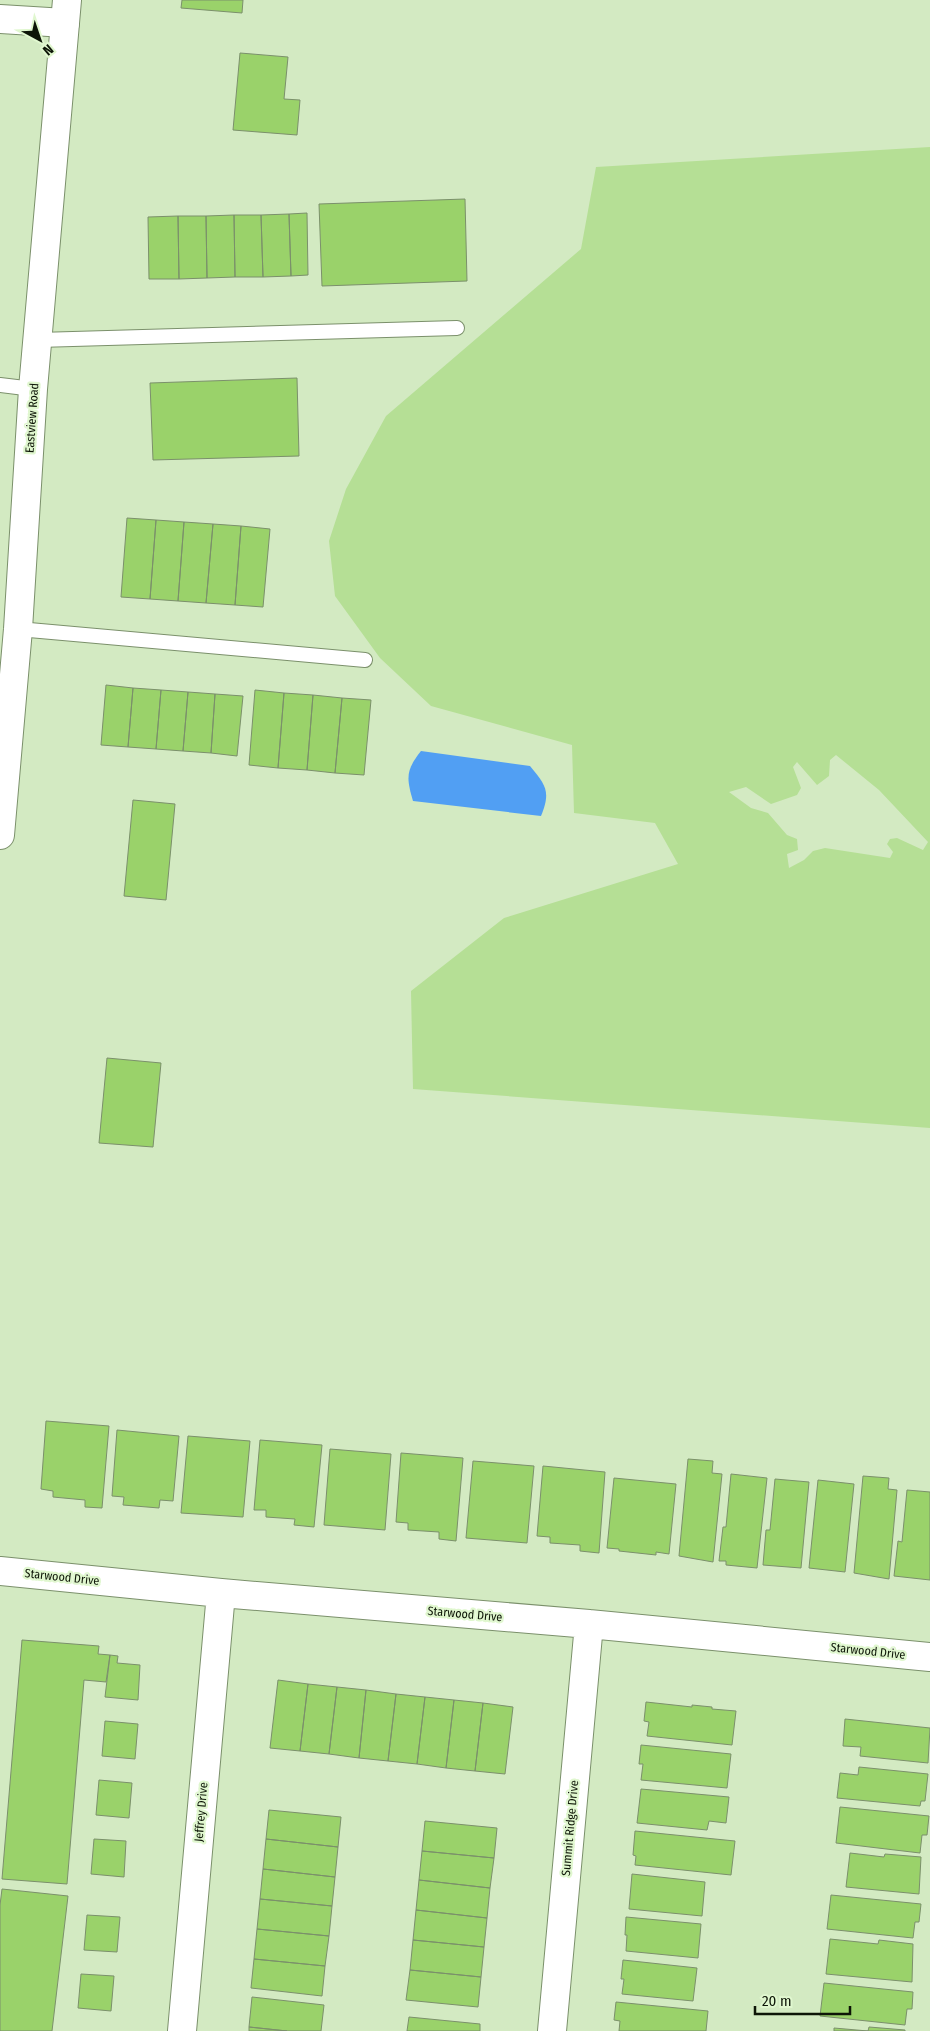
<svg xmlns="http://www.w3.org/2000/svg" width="930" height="2031" viewBox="0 0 930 2031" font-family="'Fira Sans Condensed',sans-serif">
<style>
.green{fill:#b5df95;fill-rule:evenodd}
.water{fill:#519ff3}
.building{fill:#9ad26a;stroke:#7b906b}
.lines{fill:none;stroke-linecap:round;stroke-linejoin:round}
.lane-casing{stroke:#7b906b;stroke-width:16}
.street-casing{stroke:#7b906b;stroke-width:30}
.secondary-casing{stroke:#7b906b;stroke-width:30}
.lane{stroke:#fff;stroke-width:14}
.street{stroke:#fff;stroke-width:28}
.secondary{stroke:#fff;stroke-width:28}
.labels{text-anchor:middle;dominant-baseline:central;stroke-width:4.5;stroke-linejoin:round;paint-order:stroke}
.street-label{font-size:12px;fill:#0d1507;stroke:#e0f7cf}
</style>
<rect width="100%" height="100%" fill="#d3eac2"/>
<!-- green -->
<path class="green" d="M930 147V1128L413 1089 411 991 504 918 678 864 655 823 574 813 572 745 431 706 380 658 335 596 329 541 346 489 386 416 581 249 596 167ZM836 755 879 790 928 842 923 850 897 838 890 839 887 844 893 852 890 858 825 848 813 851 804 860 789 868 787 854 798 850 797 839 787 835 768 813 751 808 729 792 746 787 771 804 797 795 801 788 793 767 797 762 817 785 829 776 830 760Z"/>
<!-- water -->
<path class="water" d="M421 751 530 766C546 785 551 792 541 816L413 801C406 777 406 770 421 751Z"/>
<!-- building -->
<path class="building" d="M182 0H243L242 13 181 8Z
M240 53 288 57 284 99 300 100 297 135 233 130Z
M465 199 467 281 322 286 319 204Z
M307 213 308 275 291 276 289 214Z
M289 214 291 276 263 277 261 215Z
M234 215H261L263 277H235Z
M234 215 235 277 207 278 206 216Z
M178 216H206L207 278 179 279Z
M178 216 179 279H149L148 217Z
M297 378 299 456 153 460 150 383Z
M127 518 156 520 150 599 121 597Z
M156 520 184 522 178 601 150 599Z
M184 522 213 524 206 603 178 601Z
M213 524 241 526 235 605 206 603Z
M241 526 270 529 263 607 235 605Z
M106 685 133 688 128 747 101 745Z
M133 688 161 690 156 749 128 747Z
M161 690 188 692 183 751 156 749Z
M255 690 284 693 278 768 249 765Z
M188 692 215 694 211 753 183 751Z
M284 693 313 695 307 770 278 768Z
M215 694 243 696 237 756 211 753Z
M313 695 342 698 335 773 307 770Z
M342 698 371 700 364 775 335 773Z
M133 800 175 804 166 900 124 896Z
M107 1058 161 1063 153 1147 99 1143Z
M46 1421 109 1426 102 1508 85 1507V1500L53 1497V1491L41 1489Z
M117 1430 179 1436 173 1501 160 1500 159 1508 123 1505 124 1497 112 1496Z
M188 1436 250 1441 243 1517 181 1513Z
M260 1440 322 1445 314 1527 294 1525 295 1519 266 1517V1510H254Z
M330 1449 391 1454 385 1530 324 1525Z
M401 1453 463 1458 456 1541 439 1539V1532L408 1530V1523L396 1522Z
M688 1459 713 1461 712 1473 722 1474 713 1562 679 1556Z
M473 1461 534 1466 527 1543 466 1538Z
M543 1466 605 1472 599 1553 580 1551V1545L550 1543V1537L537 1536Z
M731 1474 767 1478 757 1568 726 1565V1561H719L723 1527H726Z
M863 1476 889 1478 888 1489 897 1490 889 1579 854 1573Z
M614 1478 676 1484 669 1554 656 1552V1555L619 1551V1549L607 1548Z
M775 1479 809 1482 801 1568 763 1565 766 1530H770Z
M818 1480 854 1484 845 1572 809 1568Z
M907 1490 930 1492V1580L894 1576 898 1541 902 1542Z
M22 1640 99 1646 98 1654 110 1655 106 1682 84 1680 67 1884 2 1879Z
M110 1655 118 1656 117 1663 140 1665 138 1700 105 1697Z
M278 1680 308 1684 300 1751 270 1748Z
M308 1684 337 1687 329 1754 300 1751Z
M337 1687 366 1690 359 1758 329 1754Z
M366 1690 396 1694 388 1761 359 1758Z
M396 1694 425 1697 417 1764 388 1761Z
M425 1697 454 1700 446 1768 417 1764Z
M454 1700 483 1703 475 1771 446 1768Z
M646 1702 692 1707V1705L712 1707V1709L736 1711 732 1745 647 1736 649 1722 644 1721Z
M483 1703 513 1707 505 1774 475 1771Z
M845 1719 930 1728 928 1763 860 1756 861 1747 843 1746Z
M105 1721 138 1724 135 1759 102 1756Z
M641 1745 731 1754 727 1788 641 1780 643 1764H639Z
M859 1767 928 1774 925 1801H921L920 1806 837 1798 840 1773 858 1775Z
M99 1780 132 1783 129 1818 96 1815Z
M641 1789 729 1797 726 1823 709 1821 707 1830 637 1823Z
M840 1807 929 1816 927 1835H922L920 1853 836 1843Z
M269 1810 341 1817 338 1847 266 1839Z
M425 1821 497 1828 494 1858 422 1851Z
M635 1831 735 1841 731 1875 635 1865 636 1856 633 1855Z
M94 1839 126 1841 124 1877 91 1874Z
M266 1839 338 1847 335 1877 263 1869Z
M422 1851 494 1858 490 1888 419 1880Z
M850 1853 884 1857 885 1854 921 1857 919 1894 846 1887Z
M263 1869 335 1877 332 1906 260 1899Z
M632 1874 705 1882 702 1916 629 1909Z
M419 1880 490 1888 487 1918 416 1910Z
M2 1889 68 1896 52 2031H0V1905Z
M831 1895 921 1904 919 1922H915L913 1938 827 1929Z
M260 1899 332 1906 329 1936 257 1929Z
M416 1910 487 1918 484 1947 413 1940Z
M87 1915 120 1917 117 1952 84 1950Z
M626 1917 701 1924 698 1958 626 1951 627 1935H625Z
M257 1929 329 1936 325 1966 254 1959Z
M830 1939 878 1944 879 1940 913 1944 912 1982 826 1974Z
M413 1940 484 1947 481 1977 410 1970Z
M254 1959 325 1966 322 1996 251 1988Z
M623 1960 697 1968 693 2001 622 1994 624 1979H621Z
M410 1970 481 1977 478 2007 406 2000Z
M81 1974 114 1976 111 2011 78 2008Z
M824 1983 913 1992 912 2009H907L905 2025 820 2016Z
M252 1997 324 2005 321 2031H287L249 2027Z
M616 2002 708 2011 706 2031H619L620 2021 614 2020Z
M409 2017 480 2024V2031H407Z
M249 2027 287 2031H249Z
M869 2027 905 2030V2031H834V2028L868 2031Z"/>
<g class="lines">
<defs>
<path id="lane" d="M38 340 457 328
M0 385 33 389
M18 629 365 660"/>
<path id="street" d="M0 19 65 23
M0 1571 221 1593 589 1624 930 1657
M182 2031 221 1593
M552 2031 589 1624"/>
<path id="secondary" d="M0 835 18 629 33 389 67 0"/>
</defs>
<!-- lane casing -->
<use href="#lane" class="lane-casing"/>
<!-- street casing -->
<use href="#street" class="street-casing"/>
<!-- secondary casing -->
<use href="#secondary" class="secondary-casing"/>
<!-- lane -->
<use href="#lane" class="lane"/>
<!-- street -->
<use href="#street" class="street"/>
<!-- secondary -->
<use href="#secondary" class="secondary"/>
</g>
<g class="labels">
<!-- street labels -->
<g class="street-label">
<text transform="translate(32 418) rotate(-86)">Eastview Road</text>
<text transform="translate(62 1577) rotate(6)">Starwood Drive</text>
<text transform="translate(465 1614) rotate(5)">Starwood Drive</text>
<text transform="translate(868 1651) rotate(6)">Starwood Drive</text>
<text transform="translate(201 1812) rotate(-85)">Jeffrey Drive</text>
<text transform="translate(570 1828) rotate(-85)">Summit Ridge Drive</text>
</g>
</g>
<!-- north arrow -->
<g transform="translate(40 40) rotate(140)" stroke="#e0f7cf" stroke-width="4" paint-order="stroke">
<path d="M0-4L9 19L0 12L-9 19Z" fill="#0d1507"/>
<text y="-8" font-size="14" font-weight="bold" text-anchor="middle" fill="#0d1507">N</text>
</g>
<!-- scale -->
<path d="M755 2006v8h95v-8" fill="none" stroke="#0d1507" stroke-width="2.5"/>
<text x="762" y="2006" font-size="15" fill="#0d1507" stroke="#e0f7cf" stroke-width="4" paint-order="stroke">20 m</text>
</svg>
